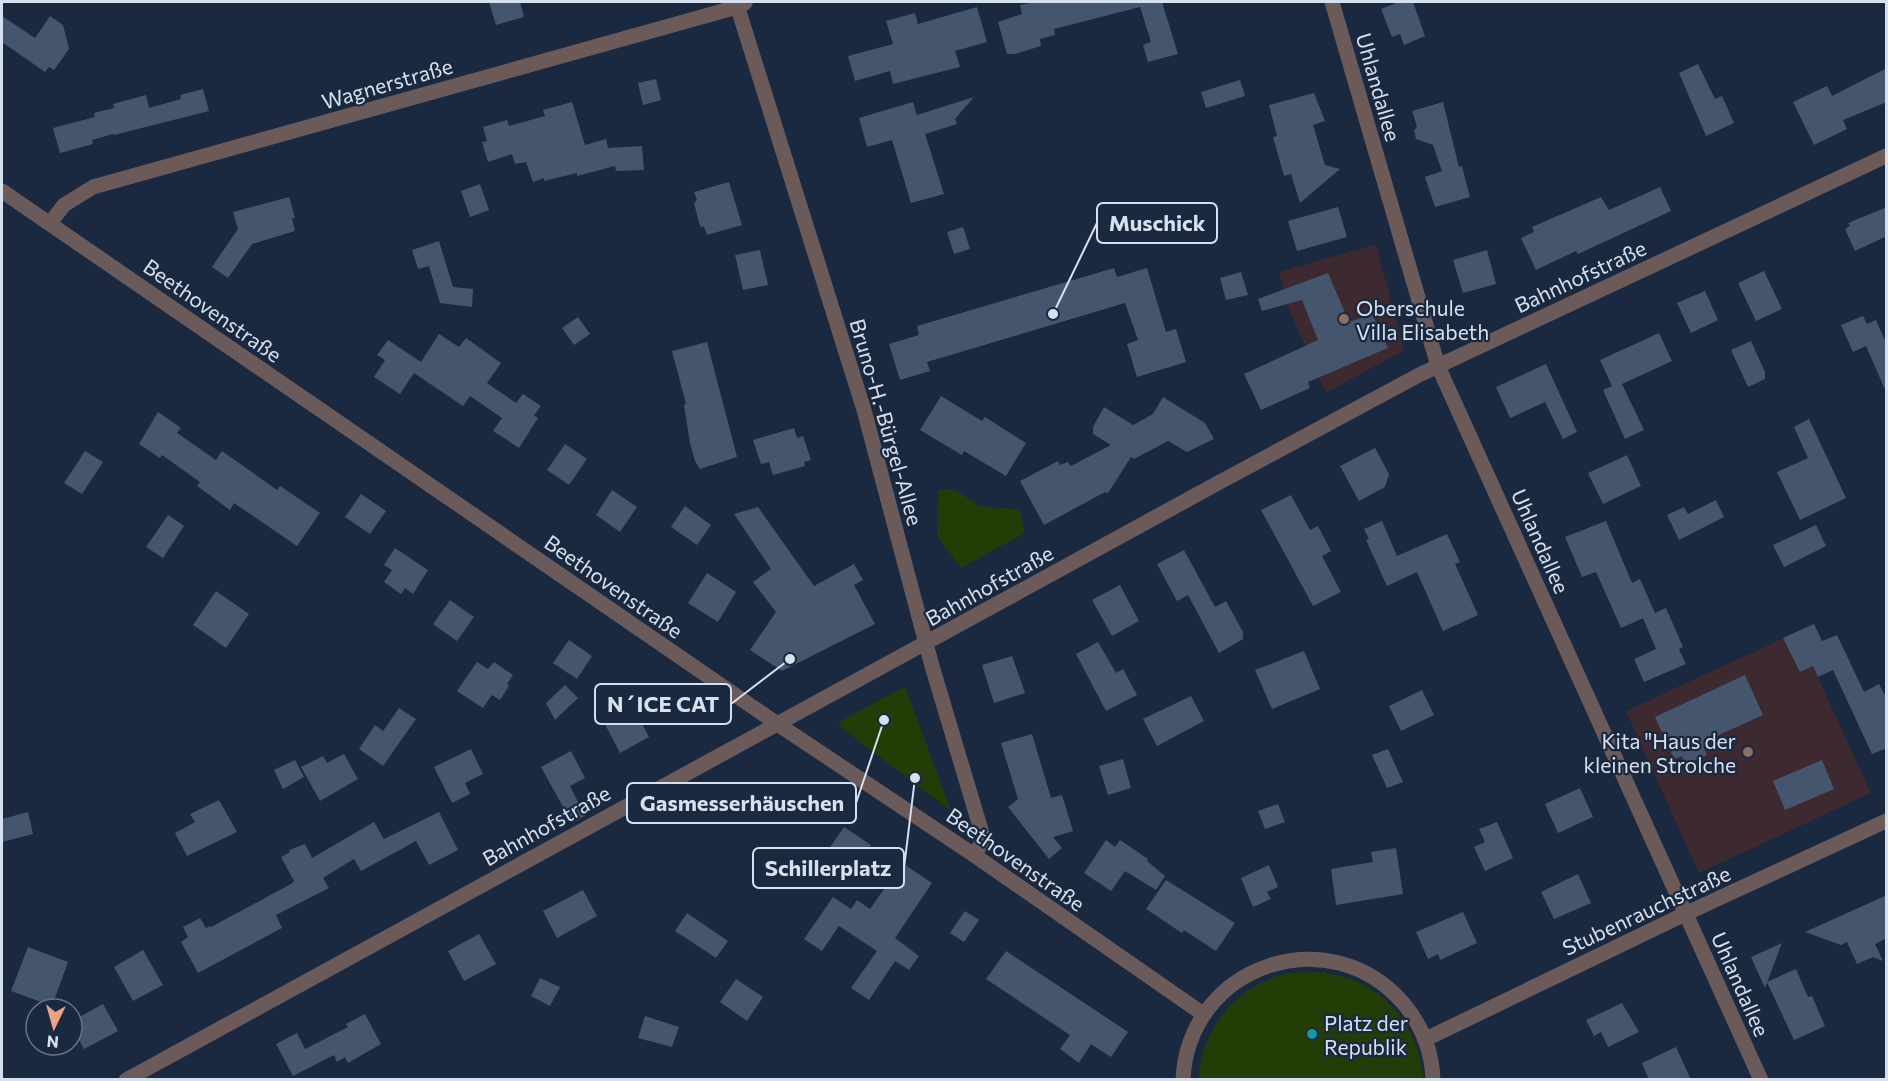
<svg xmlns="http://www.w3.org/2000/svg" width="1888" height="1081" viewBox="0 0 1888 1081" font-family="Commissioner,sans-serif">
<style>
.education{fill:#3c2a30}
.green{fill:#233d07}
.building{fill:#45556e}
.lines{fill:none;stroke-linecap:round;stroke-linejoin:round}
.minor{stroke:#6a5a59;stroke-width:15}
.education-dot{fill:#8d6e63;stroke:#1a293f;stroke-width:2}
.culture-dot{fill:#0f9aa8;stroke:#1a293f;stroke-width:2}
.labels{text-anchor:middle;dominant-baseline:central;stroke-width:4.5;stroke-linejoin:round;paint-order:stroke}
.street-label{font-size:21px;fill:#d7e0ef;stroke:#1a293f}
.poi-label{font-size:21px;fill:#d7e0ef;stroke:#1a293f;text-anchor:start}
.leader{fill:none;stroke:#d7e0ef;stroke-width:2}
.callout-dot{fill:#d7e0ef;stroke:#1a293f;stroke-width:2}
.callout{fill:#1a293f;stroke:#d7e0ef;stroke-width:2}
.callout-label{font-size:22px;text-anchor:middle;font-weight:bold;fill:#d7e0ef}
</style>
<rect width="100%" height="100%" fill="#1a293f"/>
<!-- education -->
<path class="education" d="M1376 244 1404 350 1326 393 1287 305 1279 272Z
M1797 632 1871 793 1699 873 1626 711Z"/>
<!-- green -->
<path class="green" d="M954 489 978 505 1020 510 1025 533 961 568 937 536 938 490Z
M902 688 906 689 951 811 838 725 842 720Z
M1324 972C1334 975 1346 977 1355 981 1395 997 1421 1038 1423 1079H1198C1201 1029 1239 981 1291 973 1302 972 1313 972 1324 972Z"/>
<!-- building -->
<path class="building" d="M489 2H520L524 17 496 25Z
M1035 2H1162L1178 54 1148 62 1143 45 1151 42 1140 7 1054 29 1055 35 1040 39 1041 46 1015 54H1007L998 22 1022 14 1020 5Z
M1399 2H1413L1425 36 1404 45 1400 34 1392 37 1381 9Z
M977 7 987 42 955 51 960 67 893 84 890 71 855 81 848 56 893 44 886 21 915 13 918 24Z
M2 16 35 38 50 16 63 25 69 49 54 70 49 67 45 72 2 42Z
M1698 64 1715 99 1722 96 1734 123 1706 136 1679 73Z
M1887 68V102L1843 120 1847 129 1814 145 1793 102 1827 86 1832 96Z
M656 79 661 100 643 105 638 83Z
M1240 80 1245 96 1206 108 1201 92Z
M203 89 209 111 114 135 113 134 92 140 93 144 60 153 53 128 95 117 94 113 114 108 113 104 146 95 149 108 181 99 180 95Z
M1314 93 1325 121 1313 125 1325 165 1340 169 1300 203 1291 174 1284 176 1273 137 1277 136 1269 105Z
M974 97 955 119 957 124 925 134 944 194 911 203 892 140 867 147 859 118 913 102 917 115Z
M572 102 585 145 606 139 608 148 642 146 644 170 616 171 615 166 577 176V173L544 181V178L533 182 526 162 515 164 512 154 488 162 482 142 487 141 483 127 507 120 509 126 545 116 543 110Z
M1443 102 1459 167 1462 166 1470 197 1435 207 1425 177 1442 171 1433 145 1416 139 1414 130 1417 127 1412 111Z
M729 182 742 225 707 235 704 227 700 226 694 203 697 200 694 192Z
M480 184 489 210 470 217 461 191Z
M1660 187 1671 211 1578 254 1576 251 1536 270 1521 238 1534 232 1532 227 1601 197 1609 210Z
M289 197 295 218H292L295 231 252 244 228 278 212 267 238 229 233 212Z
M1338 207 1347 237 1297 251 1288 221Z
M1887 207V236L1855 251 1845 229 1850 226 1848 223Z
M963 227 970 249 954 254 947 232Z
M439 241 453 287 473 289 472 307 440 303 429 266 418 269 412 250Z
M760 250 768 285 743 290 735 255Z
M1487 250 1496 284 1463 293 1453 260Z
M1114 268 1117 277 1147 268 1166 332 1176 329 1186 362 1137 377 1127 344 1138 340 1125 303 927 362 930 371 900 380 889 344 919 335 917 326Z
M1764 271 1782 309 1756 321 1738 283Z
M1241 272 1248 295 1226 300 1220 278Z
M1328 273 1349 322 1372 314 1388 348 1308 382 1310 388 1261 410 1244 374 1318 340 1302 300 1262 311 1258 299Z
M1705 291 1718 320 1691 333 1677 303Z
M1863 316 1867 324 1876 320 1887 345V394L1866 346 1853 352 1841 325Z
M578 317 590 334 574 345 562 328Z
M1659 333 1672 361 1622 384 1644 430 1625 439 1603 390 1612 386 1600 360Z
M439 334 459 347 466 338 501 363 487 383 516 403 523 394 541 406 534 415 538 418 519 448 493 431 502 418 470 396 463 406 414 373 400 394 374 377 385 360 377 355 388 340 421 362Z
M1751 341 1765 372V379L1748 387 1731 350Z
M707 342 737 457 700 469 695 461 690 443 684 405 686 404 672 351Z
M1546 364 1577 432 1563 439 1545 402 1510 418 1496 387Z
M941 396 982 421 985 417 1026 443 1006 476 964 451 962 455 920 430Z
M1163 397 1205 423 1214 439 1187 452 1168 441 1134 459 1131 457 1108 493 1105 492 1044 525 1020 481 1058 461 1060 465 1068 462 1071 466 1111 445 1093 434V427L1104 407 1133 425 1153 414Z
M158 412 181 428 177 433 216 460 222 451 277 490 280 486 320 513 297 546 234 503 230 510 197 486 200 482 162 455 160 458 139 444Z
M1809 419 1846 498 1800 520 1777 472 1808 458 1794 427Z
M794 428 797 438 803 436 811 460 804 462 805 466 773 475 769 462 761 464 753 440Z
M565 444 587 459 569 485 547 470Z
M1375 448 1389 474 1385 487 1359 501 1340 466Z
M85 451 103 462 82 494 64 483Z
M1627 455 1641 486 1603 504 1588 473Z
M612 490 637 507 620 532 596 515Z
M361 494 386 511 370 534 345 517Z
M1291 495 1310 530 1318 526 1331 551 1322 556 1341 592 1313 606 1261 510Z
M1716 500 1724 517 1679 540 1667 515 1684 507 1688 514Z
M685 506 711 525 697 545 671 527Z
M758 507 814 586 854 564 863 580 854 585 875 624 782 671 750 650 776 612 753 582 771 569 734 514Z
M168 515 184 526 163 558 146 547Z
M1382 521 1397 556 1447 534 1460 562 1455 564 1478 615 1443 631 1417 572 1387 586 1366 540 1369 539 1364 529Z
M1606 521 1632 583 1640 579 1655 613 1621 628 1596 572 1582 577 1565 537Z
M1816 525 1826 546 1784 567 1773 545Z
M395 548 428 570 413 594 405 588 401 594 384 582 392 570 384 565Z
M1184 550 1215 607 1226 601 1243 632V639L1219 653 1188 595 1177 601 1157 564Z
M707 573 736 592 718 622 688 603Z
M1120 585 1139 621 1112 636 1092 600Z
M216 591 249 614 226 648 193 625Z
M450 600 474 617 457 641 433 624Z
M1666 608 1683 647 1679 649 1686 664 1644 682 1634 659 1656 649 1643 618Z
M1814 624 1822 641 1837 635 1864 692 1879 684 1887 699V748L1872 754 1833 670 1818 677 1813 666 1800 672 1783 638Z
M569 640 592 656 577 679 553 663Z
M1098 642 1116 673 1123 669 1137 695 1106 711 1076 654Z
M1304 651 1320 689 1272 709 1255 670Z
M1012 656 1025 693 994 703 982 665Z
M477 662 488 669 494 662 513 675 507 684 509 686 500 700 492 695 483 708 457 691Z
M1745 675 1763 715 1708 740 1710 743 1703 747 1707 755 1686 764 1682 756 1674 759 1655 717Z
M565 685 578 698 555 720 546 703Z
M1422 690 1434 715 1401 731 1389 706Z
M619 694 625 706 631 703 649 737 620 753 596 707Z
M1191 696 1204 721 1157 746 1143 719Z
M399 708 416 719 383 766 359 749 375 725 383 731Z
M1032 734 1051 798 1062 795 1073 831 1053 837 1062 848 1049 859 1008 807 1018 799 1001 743Z
M471 749 483 774 465 783 470 794 452 803 434 767Z
M1388 749 1403 782 1387 788 1372 755Z
M571 751 585 778 570 786 585 816 572 823 541 767Z
M344 754 358 779 320 801 301 767 323 756 327 763Z
M1123 759 1131 788 1108 795 1099 766Z
M295 760 304 777 283 789 274 770Z
M1822 760 1834 789 1785 810 1773 781Z
M1580 788 1593 817 1558 833 1545 804Z
M219 800 237 832 187 856 175 833 195 822 190 814Z
M1278 804 1285 822 1265 829 1258 811Z
M28 812 33 834 2 842V819Z
M439 812 458 850 429 865 416 841 361 871 354 859 323 878 329 888 276 915 282 928 198 973 181 942 188 937 183 927 200 918 206 928 210 926 211 927 291 884 294 881 281 857 290 852 289 850 305 844 312 858 374 822 384 839Z
M1497 822 1513 858 1485 871 1474 847 1485 842 1479 829Z
M844 827 871 845 855 868 828 850Z
M1106 840 1115 847 1120 840 1148 859 1147 861 1165 876 1156 890 1125 871 1111 891 1084 873Z
M1396 848 1403 894 1336 905 1331 869 1373 862 1371 852Z
M902 863 932 883 895 938 919 956 909 970 895 961 869 1000 851 988 877 951 839 926 822 951 804 939 833 897 851 909 857 900 870 909Z
M1269 865 1278 887 1267 892 1271 899 1253 907 1241 878Z
M1578 874 1591 903 1554 919 1541 892Z
M1166 880 1235 923 1216 951 1184 930 1182 933 1146 909Z
M583 890 597 916 557 938 543 911Z
M1887 895V938L1875 944 1883 961 1873 957 1857 964 1847 942 1841 945 1805 932Z
M965 911 979 920 964 942 950 933Z
M1463 912 1477 943 1440 960 1438 954 1428 959 1416 932Z
M687 913 728 941 716 958 675 931Z
M479 934 496 964 464 981 448 951Z
M1782 943 1765 988 1751 957Z
M28 947 68 962 52 1006 11 991Z
M143 950 163 985 133 1001 114 967Z
M1006 951 1128 1032 1111 1057 1091 1044 1079 1063 1060 1049 1070 1035 986 979Z
M1796 969 1808 997 1812 996 1825 1026 1794 1040 1767 982Z
M540 978 560 987 550 1006 531 996Z
M736 979 763 997 747 1021 720 1002Z
M1622 1003 1639 1032 1608 1047 1601 1032 1594 1036 1586 1020Z
M103 1004 118 1031 84 1049 72 1027V1021Z
M365 1014 381 1044 348 1063 345 1057 337 1062 334 1055 293 1076 276 1044 297 1033 305 1049 348 1027 346 1024Z
M645 1016 679 1027 672 1047 638 1038Z
M1676 1047 1691 1080H1649L1642 1063Z"/>
<g class="lines">
<!-- minor -->
<path class="minor" d="M736 2 864 410 932 666 984 840 974 855
M1332 2 1438 366 1761 1080
M2 191 776 723 974 855 1203 1014
M50 223 64 205 93 187 737 7 745 3
M1426 1039 1687 913 1886 821
M126 1080 1218 483 1419 375 1886 156
M1183 1080C1188 965 1330 917 1404 1004 1422 1026 1432 1051 1433 1080"/>
</g>
<!-- markers -->
<g class="education-dot">
<circle cx="1344" cy="319" r="6"/>
<circle cx="1748" cy="752" r="6"/>
</g>
<circle class="culture-dot" cx="1312" cy="1034" r="6"/>
<g class="labels">
<!-- street labels -->
<g class="street-label">
<text transform="translate(387 83) rotate(-16)">Wagnerstraße</text>
<text transform="translate(1379 87) rotate(74)">Uhlandallee</text>
<text transform="translate(1580 276) rotate(-25)">Bahnhofstraße</text>
<text transform="translate(213 310) rotate(35)">Beethovenstraße</text>
<text transform="translate(887 422) rotate(74)">Bruno-H.-Bürgel-Allee</text>
<text transform="translate(1541 541) rotate(66)">Uhlandallee</text>
<text transform="translate(989 585) rotate(-29)">Bahnhofstraße</text>
<text transform="translate(614 586) rotate(35)">Beethovenstraße</text>
<text transform="translate(546 825) rotate(-29)">Bahnhofstraße</text>
<text transform="translate(1016 859) rotate(35)">Beethovenstraße</text>
<text transform="translate(1646 910) rotate(-25)">Stubenrauchstraße</text>
<text transform="translate(1741 984) rotate(66)">Uhlandallee</text>
</g>
<!-- poi labels -->
<g class="poi-label">
<text x="1356" y="307">Oberschule<tspan x="1356" dy="24">Villa Elisabeth</tspan></text>
<text x="1736" y="740" text-anchor="end">Kita "Haus der<tspan x="1736" dy="24">kleinen Strolche</tspan></text>
<text x="1324" y="1022">Platz der<tspan x="1324" dy="24">Republik</tspan></text>
</g>
</g>
<!-- callouts -->
<path class="leader" d="M1053 314L1097 223M790 659L731 704M884 720L856 803M915 778L904 868"/>
<g class="callout-dot">
<circle cx="1053" cy="314" r="6"/>
<circle cx="790" cy="659" r="6"/>
<circle cx="884" cy="720" r="6"/>
<circle cx="915" cy="778" r="6"/>
</g>
<g class="callout">
<rect x="1097" y="203" width="120" height="40" rx="6"/>
<rect x="595" y="684" width="136" height="40" rx="6"/>
<rect x="627" y="783" width="229" height="40" rx="6"/>
<rect x="753" y="848" width="151" height="40" rx="6"/>
</g>
<g class="callout-label">
<text x="1157" y="231">Muschick</text>
<text x="663" y="712">N´ICE CAT</text>
<text x="742" y="811">Gasmesserhäuschen</text>
<text x="828" y="876">Schillerplatz</text>
</g>
<!-- border -->
<rect width="1888" height="1081" fill="none" stroke="#d7e0ef" stroke-width="6"/>
<!-- north arrow -->
<g transform="translate(54 1027) rotate(185)"><circle r="28" fill="#1a293f" stroke="#667285" stroke-width="1.5"/>
<path d="M0-4.5L10 22L0 15L-10 22Z" fill="#f39f84"/>
<text y="-9" font-size="16" font-weight="bold" text-anchor="middle" fill="#d7e0ef">N</text>
</g>
</svg>
